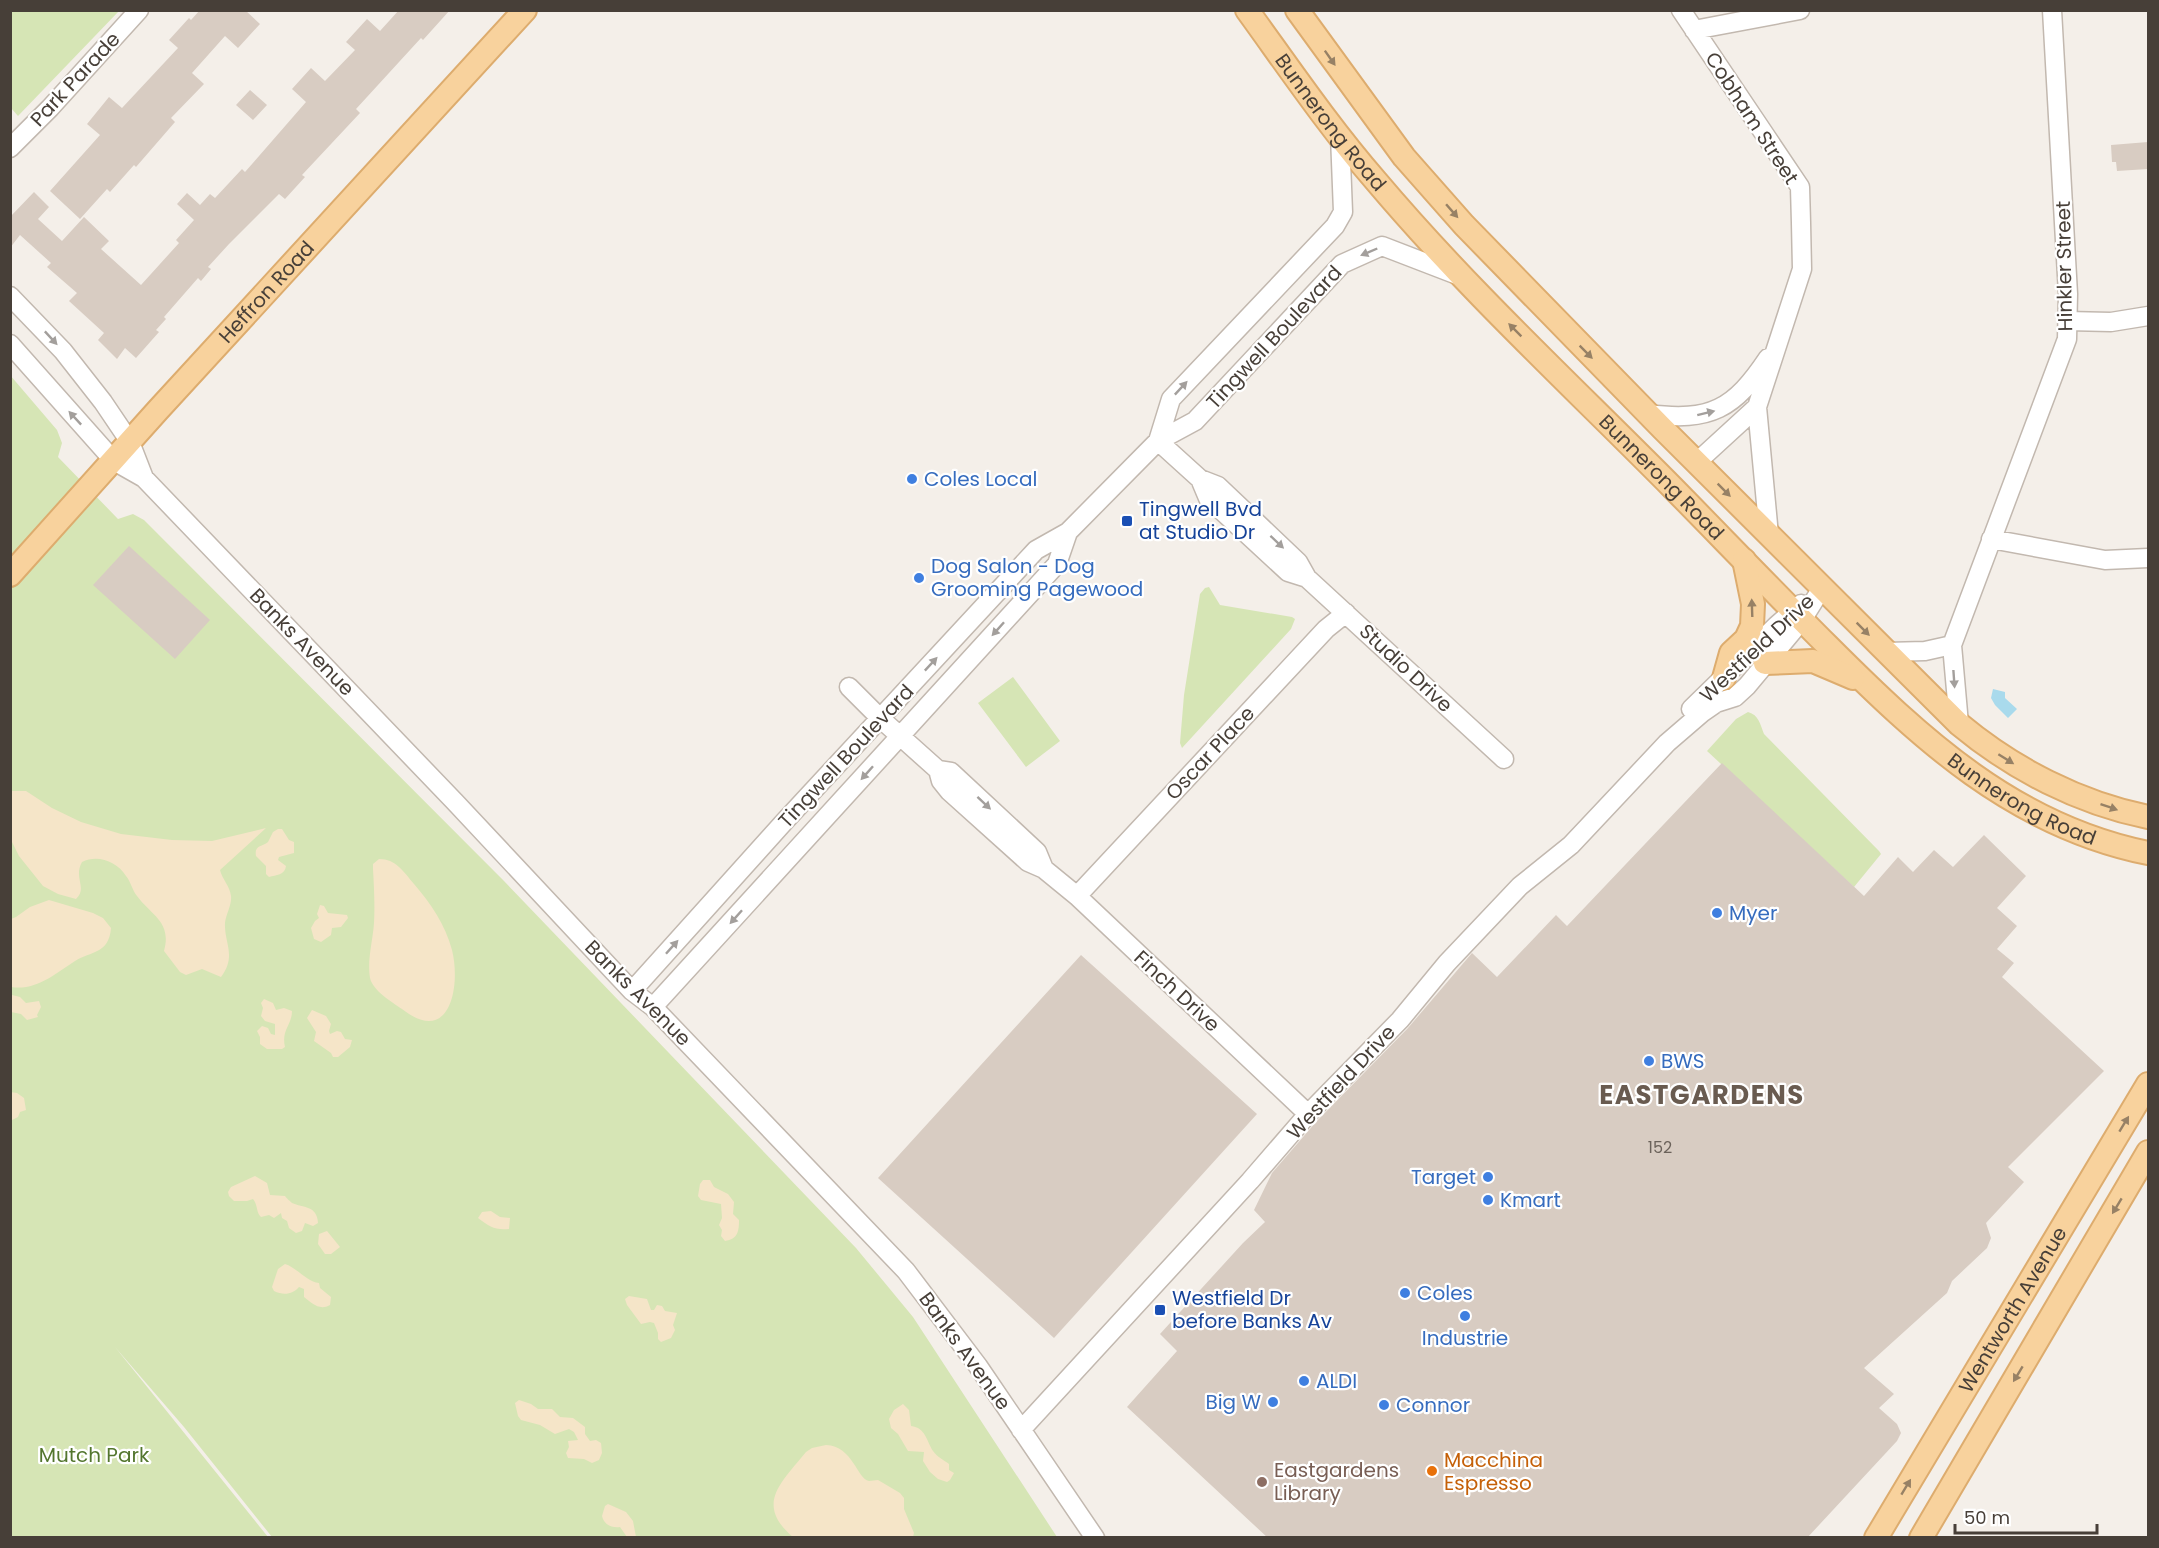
<svg xmlns="http://www.w3.org/2000/svg" width="2159" height="1548" viewBox="0 0 2159 1548" font-family="Poppins,sans-serif">
<style>
.green{fill:#d6e5b5}
.sand{fill:#f5e5c8}
.water{fill:#a9daec}
.building{fill:#d8ccc2}
.lines{fill:none;stroke-linecap:round;stroke-linejoin:round}
.minor-casing{stroke:#c2b8af;stroke-width:21}
.major-casing{stroke:#ddac6e;stroke-width:26}
.minor{stroke:#fff;stroke-width:18}
.major{stroke:#f8d29d;stroke-width:22}
.oneway{fill:#978165}
.oneway2{fill:#a39f9c}
.shop-dot{fill:#3f7fe0;stroke:#fff;stroke-width:2}
.transit-dot{fill:#1a4fb4;stroke:#fff;stroke-width:2}
.food-dot{fill:#e8710a;stroke:#fff;stroke-width:2}
.education-dot{fill:#8d6e63;stroke:#fff;stroke-width:2}
.labels{text-anchor:middle;dominant-baseline:central;stroke-width:4.5;stroke-linejoin:round;paint-order:stroke}
.number-label{font-size:16px;fill:#6b625a}
.street-label{font-size:20px;fill:#473f38;stroke:#fff}
.shop-label{font-size:20px;fill:#366cbe;stroke:#fff;text-anchor:start}
.transit-label{font-size:20px;fill:#164399;stroke:#fff;text-anchor:start}
.park-label{font-size:20px;fill:#53762e;stroke:#fff}
.food-label{font-size:20px;fill:#c56008;stroke:#fff;text-anchor:start}
.education-label{font-size:20px;fill:#785e54;stroke:#fff;text-anchor:start}
.district-label{font-size:26px;font-weight:bold;letter-spacing:1.5px;fill:#695b50;stroke:#fff}
</style>
<rect width="100%" height="100%" fill="#f4efe9"/>
<!-- green -->
<path class="green" d="M10 11 11 10 119 11 18 116 11 108Z
M10 375 57 430 62 443 58 457 118 519 133 514 144 520 504 881 856 1248 913 1317 1057 1537H272L184 1427 115 1347 268 1537H11Z
M1209 587 1220 605 1292 617 1295 619 1291 629 1182 748 1180 743 1184 695 1200 594 1205 588Z
M1013 677 1060 741 1026 767 978 703Z
M1748 712C1759 715 1760 724 1764 734L1879 851 1881 854 1854 887 1707 751 1736 719Z"/>
<!-- sand -->
<path class="sand" d="M11 791H26L52 808 81 822 121 834 172 840 212 841 266 828 220 870C222 879 230 886 231 896 232 905 226 914 225 923 224 943 237 956 221 977L202 969 186 975 180 972 164 951C172 922 152 916 137 896 132 890 131 882 126 876 117 861 97 854 82 862 73 878 88 888 76 899L58 894 43 886 19 856 11 840Z
M278 829H282L289 840 294 842V853L279 857 278 860 286 866C285 875 276 875 269 877L266 874V866L256 856C254 845 262 847 268 842L273 832Z
M379 859C396 859 403 871 414 884 431 904 445 924 452 950 461 986 450 1047 402 1009 392 1002 373 991 370 978 367 960 373 940 374 923 375 905 374 887 373 869V864Z
M49 900 93 913 103 918 111 928C109 954 91 951 75 961 55 974 36 991 11 987V919L16 917 30 907Z
M320 905 324 906 328 913 347 915 348 918 341 927 332 928 331 935 321 942 314 939 311 928 315 921 319 918 317 914Z
M12 995 20 997 26 1003 39 1001 41 1007 37 1015 38 1017 27 1020 21 1014 11 1012Z
M264 999 273 1003 276 1010 284 1008 292 1011C292 1025 281 1030 285 1047L282 1049H267L260 1044V1037L257 1031 262 1026 268 1028 271 1034 275 1035V1024L265 1021 261 1016 263 1008 261 1003Z
M312 1010 326 1016 331 1024 329 1031 330 1034 337 1031 341 1032 345 1039 352 1040 350 1047 338 1057H333L331 1053 314 1041 316 1032 307 1018Z
M10 1092 17 1093 24 1098 26 1110 20 1112 18 1117 12 1120H11Z
M255 1176 267 1183 270 1195 285 1196C286 1198 291 1202 292 1203 303 1208 317 1205 318 1223L313 1226 305 1223 302 1231 296 1233 289 1228 287 1221 282 1218 281 1213 274 1218 269 1215 261 1217C256 1213 258 1205 253 1199L247 1201H234L229 1196 228 1192 231 1187Z
M703 1180H710L714 1187 728 1194 734 1202 733 1214 739 1220C739 1231 738 1239 725 1241L721 1236 722 1230 719 1225 722 1218 721 1204 701 1200 698 1196 700 1184Z
M491 1211 500 1217 510 1218 509 1229C494 1230 490 1227 478 1218L482 1212Z
M327 1231 340 1247 331 1254H325L318 1244 319 1234Z
M285 1264C296 1267 307 1282 319 1283L320 1288 331 1297 330 1305C319 1311 312 1303 304 1297V1289L299 1287C293 1294 284 1296 274 1291L272 1287 278 1269Z
M629 1296 647 1299 651 1310H654L657 1305 662 1306 665 1311 677 1313 673 1325 675 1330 671 1338 661 1342 658 1339V1333L654 1323 650 1322 641 1324 627 1305 625 1299Z
M519 1400 531 1404 538 1409H552L560 1417 573 1418 585 1427V1434L590 1441 596 1440 601 1443 602 1453 599 1460 592 1463 584 1459 568 1458 566 1453 569 1447 568 1441 578 1440 574 1432 569 1429 555 1434 540 1425 521 1420 518 1416 515 1403Z
M903 1404 909 1410 911 1426C926 1428 926 1440 933 1451 937 1457 944 1460 949 1464V1470L954 1473 950 1480 947 1482 938 1479 930 1472 923 1461 924 1452 908 1451 898 1434 891 1428 889 1419 894 1410Z
M826 1445C853 1446 857 1479 869 1481 872 1481 875 1480 878 1480L900 1493 904 1498V1509L914 1533 913 1537H793C754 1504 782 1482 806 1452L812 1448Z
M608 1504 626 1512 633 1521 636 1537H627L620 1527C612 1528 604 1525 602 1516L605 1506Z"/>
<!-- water -->
<path class="water" d="M1993 689 2005 692V698L2017 709 2008 718 1995 705 1991 698Z"/>
<!-- building -->
<path class="building" d="M200 10H245L260 24 238 48 225 36 192 73 204 84 171 118 175 122 136 167 134 165 110 192 107 189 80 219 50 191 100 135 87 124 109 97 122 108 178 48 169 40 189 18 191 20Z
M399 10H450L423 40 421 38 367 97 356 109 360 113 302 175 305 177 285 199 279 194 229 244 208 267 211 269 201 281 198 278 164 317 166 319 156 330 159 332 136 358 125 348 117 359 98 340 104 333 69 301 77 293 47 267 51 263 20 235 10 248V217L34 192 49 207 38 219 62 241 84 217 109 241 101 249 141 285 179 243 176 240 194 220 177 204 187 193 200 205 210 194 215 198 242 169 245 172 306 102 292 89 311 68 325 81 355 50 346 42 367 19 380 31Z
M250 90 267 105 253 120 236 105Z
M2148 142V169L2117 171 2116 162H2112L2111 145Z
M129 546 210 620 175 659 93 585Z
M1722 763 1864 896 1898 857 1913 872 1934 850 1953 867 1984 835 2026 876 1997 908 2017 926 1997 949 2014 963 2002 977 2104 1071 2008 1167 2024 1182 1986 1223 1991 1238 1987 1248 1952 1281 1947 1293 1864 1368 1894 1394 1879 1408 1897 1424 1901 1433 1897 1441 1807 1538H1268L1127 1407 1177 1351 1160 1334 1243 1243 1265 1222 1254 1210 1272 1173 1316 1122 1408 1028 1472 953 1497 977 1556 915 1567 926Z
M1081 955 1257 1114 1054 1338 878 1178Z"/>
<g class="lines">
<defs>
<path id="minor" d="M1681 10 1800 187 1801 223 1802 269 1757 407 1697 462
M1694 30 1800 10
M10 148 50 108 139 10
M10 296 63 351 103 402 130 442 144 478
M2067 321 2111 322 2148 316
M10 344 114 461 144 478 455 802 632 991 653 1007 906 1271 978 1366 1095 1538
M1757 407 1769 535
M1648 414C1711 422 1734 409 1768 358
M1158 441 1200 479 1218 486 1298 562 1307 578 1504 759
M1158 441 1171 399 1335 226 1343 212 1340 136
M1200 479 1208 498 1288 572 1307 578
M1991 539 2105 560 2148 558
M1952 645 2067 339 2068 294 2052 10
M1886 652 1925 651 1952 645 1959 724
M849 687 881 719 938 770 951 772 1037 852 1044 869
M1691 709 1776 626 1801 604
M938 770 941 781 949 791 1028 862 1044 869 1077 896 1308 1114
M1077 896 1326 629 1346 613
M632 991 784 822 1036 550 1068 532 1158 441 1195 421 1342 264 1382 246 1460 276
M653 1007 1057 564 1068 532
M1021 1430 1250 1181 1308 1114 1400 1020 1447 963 1520 886 1571 845 1667 743 1703 712 1716 703 1735 697 1747 686 1802 620 1822 588"/>
<g id="major">
<path id="s1" d="M1247 10C1289 68 1329 127 1376 181 1468 290 1573 387 1673 488 1724 540 1775 593 1827 645 1921 739 2014 826 2148 853"/>
<path d="M1297 10 1404 157 1464 225 1663 429 1959 724C2013 769 2079 803 2148 817"/>
<path id="s2" d="M10 575 158 410 525 10"/>
<path d="M1765 663 1813 661 1853 678"/>
<path d="M1724 678 1731 653 1746 639 1752 626 1753 604 1744 560"/>
<path id="s3" d="M1876 1538 2148 1084"/>
<path d="M1921 1538 2148 1152"/>
</g>
</defs>
<!-- minor casing -->
<use href="#minor" class="minor-casing"/>
<!-- major casing -->
<use href="#major" class="major-casing"/>
<!-- minor -->
<use href="#minor" class="minor"/>
<!-- major -->
<use href="#major" class="major"/>
</g>
<!-- one-way arrows -->
<defs><path id="oneway-solid" d="M-6-.8H1V-3.2L6.5 0L1 3.2V.8H-6Z" transform="scale(1.5)"/></defs>
<g class="oneway">
<use href="#oneway-solid" transform="translate(1330 58) rotate(55)"/>
<use href="#oneway-solid" transform="translate(1452 211) rotate(49)"/>
<use href="#oneway-solid" transform="translate(1515 330) rotate(-135)"/>
<use href="#oneway-solid" transform="translate(1586 352) rotate(45)"/>
<use href="#oneway-solid" transform="translate(1724 490) rotate(45)"/>
<use href="#oneway-solid" transform="translate(1752 608) rotate(-92)"/>
<use href="#oneway-solid" transform="translate(1863 629) rotate(45)"/>
<use href="#oneway-solid" transform="translate(2006 759) rotate(32)"/>
<use href="#oneway-solid" transform="translate(2109 807) rotate(19)"/>
<use href="#oneway-solid" transform="translate(2124 1124) rotate(-59)"/>
<use href="#oneway-solid" transform="translate(2117 1206) rotate(121)"/>
<use href="#oneway-solid" transform="translate(2018 1374) rotate(121)"/>
<use href="#oneway-solid" transform="translate(1906 1487) rotate(-59)"/>
</g>
<g class="oneway2">
<use href="#oneway-solid" transform="translate(1369 252) rotate(157)"/>
<use href="#oneway-solid" transform="translate(51 338) rotate(47)"/>
<use href="#oneway-solid" transform="translate(1181 388) rotate(-47)"/>
<use href="#oneway-solid" transform="translate(1706 413) rotate(-14)"/>
<use href="#oneway-solid" transform="translate(75 418) rotate(-133)"/>
<use href="#oneway-solid" transform="translate(1277 542) rotate(43)"/>
<use href="#oneway-solid" transform="translate(998 629) rotate(132)"/>
<use href="#oneway-solid" transform="translate(931 664) rotate(-47)"/>
<use href="#oneway-solid" transform="translate(1954 679) rotate(86)"/>
<use href="#oneway-solid" transform="translate(867 773) rotate(132)"/>
<use href="#oneway-solid" transform="translate(984 803) rotate(43)"/>
<use href="#oneway-solid" transform="translate(736 917) rotate(132)"/>
<use href="#oneway-solid" transform="translate(672 947) rotate(-48)"/>
</g>
<!-- markers -->
<g class="shop-dot">
<circle cx="912" cy="479" r="6"/>
<circle cx="919" cy="578" r="6"/>
<circle cx="1717" cy="913" r="6"/>
<circle cx="1649" cy="1061" r="6"/>
<circle cx="1488" cy="1177" r="6"/>
<circle cx="1488" cy="1200" r="6"/>
<circle cx="1405" cy="1293" r="6"/>
<circle cx="1465" cy="1316" r="6"/>
<circle cx="1304" cy="1381" r="6"/>
<circle cx="1273" cy="1402" r="6"/>
<circle cx="1384" cy="1405" r="6"/>
</g>
<g class="transit-dot">
<rect x="1121" y="515" width="12" height="12" rx="3"/>
<rect x="1154" y="1304" width="12" height="12" rx="3"/>
</g>
<circle class="food-dot" cx="1432" cy="1471" r="6"/>
<circle class="education-dot" cx="1262" cy="1482" r="6"/>
<g class="labels">
<!-- number labels -->
<g class="number-label">
<text x="1660" y="1147">152</text>
</g>
<!-- street labels -->
<g class="street-label">
<text transform="translate(75 79) rotate(-47)">Park Parade</text>
<text transform="translate(1752 118) rotate(57)">Cobham Street</text>
<text stroke="none"><textPath href="#s1" startOffset="140">Bunnerong Road</textPath></text>
<text transform="translate(2064 266) rotate(-91)">Hinkler Street</text>
<text stroke="none"><textPath href="#s2" startOffset="382">Heffron Road</textPath></text>
<text transform="translate(1274 337) rotate(-47)">Tingwell Boulevard</text>
<text stroke="none"><textPath href="#s1" startOffset="626">Bunnerong Road</textPath></text>
<text transform="translate(302 642) rotate(46)">Banks Avenue</text>
<text transform="translate(1757 648) rotate(-43)">Westfield Drive</text>
<text transform="translate(1406 668) rotate(43)">Studio Drive</text>
<text transform="translate(1210 753) rotate(-47)">Oscar Place</text>
<text transform="translate(846 756) rotate(-47)">Tingwell Boulevard</text>
<text stroke="none"><textPath href="#s1" startOffset="1112">Bunnerong Road</textPath></text>
<text transform="translate(1177 991) rotate(43)">Finch Drive</text>
<text transform="translate(638 993) rotate(45)">Banks Avenue</text>
<text transform="translate(1341 1082) rotate(-47)">Westfield Drive</text>
<text stroke="none"><textPath href="#s3" startOffset="266">Wentworth Avenue</textPath></text>
<text transform="translate(965 1351) rotate(54)">Banks Avenue</text>
</g>
<!-- shop labels -->
<g class="shop-label">
<text x="924" y="479">Coles Local</text>
<text x="931" y="566">Dog Salon - Dog<tspan x="931" dy="23">Grooming Pagewood</tspan></text>
<text x="1729" y="913">Myer</text>
<text x="1661" y="1061">BWS</text>
<text x="1476" y="1177" text-anchor="end">Target</text>
<text x="1500" y="1200">Kmart</text>
<text x="1417" y="1293">Coles</text>
<text x="1465" y="1338" text-anchor="middle">Industrie</text>
<text x="1316" y="1381">ALDI</text>
<text x="1261" y="1402" text-anchor="end">Big W</text>
<text x="1396" y="1405">Connor</text>
</g>
<!-- transit labels -->
<g class="transit-label">
<text x="1139" y="509">Tingwell Bvd<tspan x="1139" dy="23">at Studio Dr</tspan></text>
<text x="1172" y="1298">Westfield Dr<tspan x="1172" dy="23">before Banks Av</tspan></text>
</g>
<!-- park labels -->
<g class="park-label">
<text x="94" y="1455">Mutch Park</text>
</g>
<!-- food labels -->
<g class="food-label">
<text x="1444" y="1460">Macchina<tspan x="1444" dy="23">Espresso</tspan></text>
</g>
<!-- education labels -->
<g class="education-label">
<text x="1274" y="1470">Eastgardens<tspan x="1274" dy="23">Library</tspan></text>
</g>
<!-- district labels -->
<g class="district-label">
<text x="1702" y="1095">EASTGARDENS</text>
</g>
</g>
<!-- border -->
<rect width="2159" height="1548" fill="none" stroke="#473f38" stroke-width="24"/>
<!-- scale -->
<path d="M1955 1524v9h142v-9" fill="none" stroke="#473f38" stroke-width="3"/>
<text x="1964" y="1524" font-size="18" fill="#473f38" stroke="#ffffff" stroke-width="4.5" paint-order="stroke">50 m</text>
</svg>
